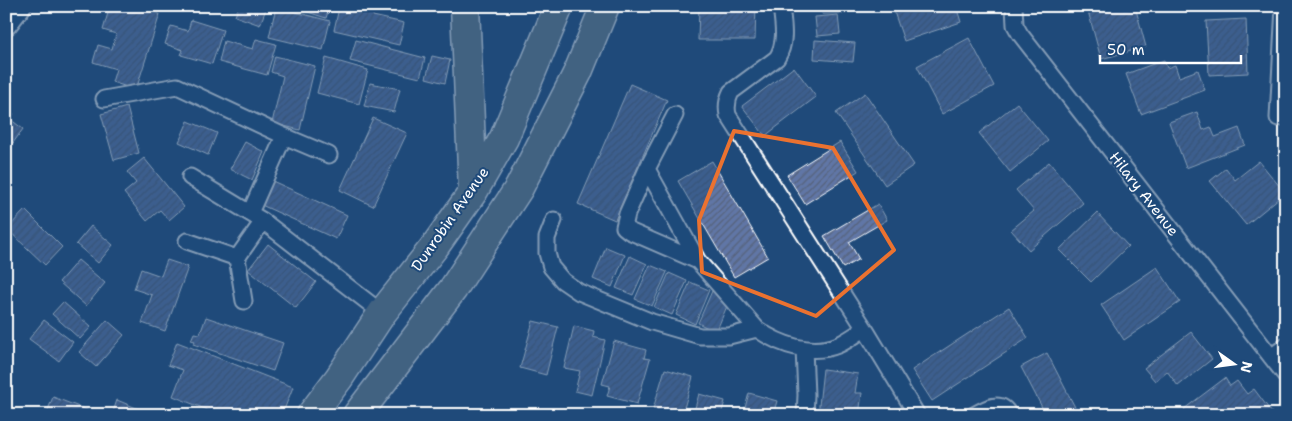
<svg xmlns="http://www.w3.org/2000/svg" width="1292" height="421" viewBox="0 0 1292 421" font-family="'Shantell Sans',sans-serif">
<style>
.building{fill:url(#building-hatch);stroke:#fff}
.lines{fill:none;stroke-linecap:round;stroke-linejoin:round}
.street-casing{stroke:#fff;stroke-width:19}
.secondary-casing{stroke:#fff;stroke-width:25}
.highway-casing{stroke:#fff;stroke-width:31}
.street{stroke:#1f4a7a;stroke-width:15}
.secondary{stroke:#1f4a7a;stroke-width:21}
.highway{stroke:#6b7e8b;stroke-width:28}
.marked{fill:none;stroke:#eb7230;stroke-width:4;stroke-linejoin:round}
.labels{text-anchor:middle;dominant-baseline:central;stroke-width:4;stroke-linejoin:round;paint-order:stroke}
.street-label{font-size:15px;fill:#fff;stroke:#1f4a7a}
</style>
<defs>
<pattern id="building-hatch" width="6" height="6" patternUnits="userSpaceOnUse" patternTransform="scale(1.25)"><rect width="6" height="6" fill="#6076a6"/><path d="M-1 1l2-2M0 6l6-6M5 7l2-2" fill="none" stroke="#566179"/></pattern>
</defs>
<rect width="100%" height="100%" fill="#1f4a7a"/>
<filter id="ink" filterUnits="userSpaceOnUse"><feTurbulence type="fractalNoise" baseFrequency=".02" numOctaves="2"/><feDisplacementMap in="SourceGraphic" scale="10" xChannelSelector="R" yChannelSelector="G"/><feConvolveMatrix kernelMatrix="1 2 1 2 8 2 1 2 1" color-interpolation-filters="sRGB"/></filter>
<g filter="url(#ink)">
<!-- building -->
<path class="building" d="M110 6H136L160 14 136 90 112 82 116 69 93 62 98 45 112 49 116 34 103 30Z
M239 6H267L260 25 235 16Z
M289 6H330L326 18Z
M347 6H375L373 16 404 23 399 45 334 30 339 8 346 10Z
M699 6H756L755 40H698Z
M822 6H846V13L822 14Z
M892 6H956L961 22 904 41Z
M1106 6H1135L1146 47 1101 59 1088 11Z
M276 7 330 21 323 50 269 37Z
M838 15 840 34 817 36 815 17Z
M1246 19 1248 73 1209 75 1206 21Z
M191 20 223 30 212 64 181 55 183 50 165 44 171 26 188 31Z
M969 38 994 86 942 114 917 66Z
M256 39 276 44 267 75 219 62 224 41 253 49Z
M356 40 425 58 420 78 350 61Z
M815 40 855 43 853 62 814 59Z
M275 56 315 66 300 130 272 123 283 76 271 72Z
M432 56 450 60 445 83 426 78Z
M326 58 368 70 359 104 317 93Z
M1164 60 1167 68 1175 65 1179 77 1198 70 1205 90 1141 114 1126 74Z
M794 67 816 97 765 136 742 106Z
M370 83 400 89 394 112 364 106Z
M630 84 667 100 615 220 578 204Z
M865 93 914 165 885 185 836 113Z
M1017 103 1048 141 1010 172 979 133Z
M127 107 139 153 114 160 101 114Z
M6 108 14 114 10 119 23 129 13 143 6 138Z
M1197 112 1203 130 1211 127 1215 137 1239 128 1245 145 1186 168 1169 122Z
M373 118 407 133 373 206 340 190Z
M188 121 217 133 208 155 179 142Z
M245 142 264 152 252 180 230 169Z
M840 142 858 171 805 204 787 175Z
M144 158 184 207 169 220 160 210 147 221 124 193 136 183 127 172Z
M712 161 768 257 734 277 678 181Z
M1259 161 1285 193 1246 225 1210 181 1226 168 1235 180Z
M1049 162 1083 203 1029 250 1011 230 1034 211 1016 190Z
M268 179 347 215 336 239 257 203Z
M878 204 887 220 849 242 859 259 843 268 824 236Z
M25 210 62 247 45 265 7 229Z
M1097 213 1128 246 1091 282 1059 250Z
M91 226 113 245 98 263 76 244Z
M268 244 316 282 296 308 248 270Z
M606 247 625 255 612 287 593 279Z
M630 256 647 264 633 295 616 288Z
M78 260 105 283 86 306 59 282Z
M167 260 188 267 165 331 142 323 152 295 134 289 141 269 161 276Z
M650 265 667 272 652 306 635 299Z
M1157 267 1180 302 1124 340 1101 305Z
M669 273 687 281 672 315 654 307Z
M690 282 709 290 695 324 676 315Z
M712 291 730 299 716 332 698 323Z
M63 302 91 327 80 339 52 314Z
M1009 307 1028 338 932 401 912 370Z
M206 317 283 343 273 371 193 344 195 341 191 340 194 333 200 334Z
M44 320 73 342 59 361 29 339Z
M107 320 124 335 96 367 79 352Z
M533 321 558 327 546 375 520 368Z
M574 326 594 331 593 337 605 340 592 395 575 391 580 371 564 368Z
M1191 332 1212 359 1178 386 1167 371 1155 381 1144 368Z
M614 341 646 350 644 358 650 359 637 404 607 396 610 386 602 384Z
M177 342 293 387 282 415H220L173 396 183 370 168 365Z
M1047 353 1079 415H1046L1021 367Z
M665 369 693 377 682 415 653 409Z
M823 369 858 374 855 393H862L859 415H818Z
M1225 378 1230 386 1237 381 1247 394 1254 389 1272 413 1270 415H1189L1184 409Z
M749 393 777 401 773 415H743Z
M699 394 725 401 721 415H693Z
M53 397 100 415H46Z
M117 400 146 412 145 415H112Z"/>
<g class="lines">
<defs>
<path id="street" d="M781 6C783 24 787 42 777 58L731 92C727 100 726 106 728 115L865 329 917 415
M1014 6 1015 25 1020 34 1286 376
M104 99 177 86 284 136
M675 115 647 169 627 214 624 227 629 231 698 261
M1278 118 1284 6
M647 169 698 261 757 329C780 345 811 356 838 345 847 341 856 334 865 329
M190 177 263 221 382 313
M250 213 284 136 329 155
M554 220 547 238V253L551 267 563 281 579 292 652 322 700 336H729L757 329
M187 241 237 258
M244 301 237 258 263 221
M804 349 806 395 805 415
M1271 357 1286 346
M974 415C986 408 1001 399 1009 415"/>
<path id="secondary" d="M6 24 20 6"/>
<path id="highway" d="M465 6 473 192
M311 415 339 378 382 313 435 246 473 192 504 138 559 6
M357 415 453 289 519 188 578 72 605 6"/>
</defs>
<!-- street casing -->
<use href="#street" class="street-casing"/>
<!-- secondary casing -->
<use href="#secondary" class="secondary-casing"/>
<!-- highway casing -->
<use href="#highway" class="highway-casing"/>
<!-- street -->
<use href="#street" class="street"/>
<!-- secondary -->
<use href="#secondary" class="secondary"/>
<!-- highway -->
<use href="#highway" class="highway"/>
</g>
</g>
<!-- marked area -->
<path d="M0 0H1292V421H0ZM734 131 833 148 894 250 816 316 702 272 699 220Z" fill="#1f4a7a" fill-opacity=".55" fill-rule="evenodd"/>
<path class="marked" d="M734 131 833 148 894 250 816 316 702 272 699 220Z"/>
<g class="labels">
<!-- street labels -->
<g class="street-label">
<text transform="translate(1144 194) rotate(52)">Hilary Avenue</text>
<text transform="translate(450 219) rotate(-55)">Dunrobin Avenue</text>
</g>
</g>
<!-- margin -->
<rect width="1292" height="421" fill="none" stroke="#1f4a7a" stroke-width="25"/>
<rect x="12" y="12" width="1267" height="396" fill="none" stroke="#fff" stroke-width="2" filter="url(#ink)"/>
<!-- north arrow -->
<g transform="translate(1234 364) rotate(104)" stroke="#1f4a7a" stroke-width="4" paint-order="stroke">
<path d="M0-4L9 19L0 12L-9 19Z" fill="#ffffff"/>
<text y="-8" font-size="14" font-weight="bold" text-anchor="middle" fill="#ffffff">N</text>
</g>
<!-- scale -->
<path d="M1100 55v8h141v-8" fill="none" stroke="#ffffff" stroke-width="2.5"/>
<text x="1107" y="55" font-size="15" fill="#ffffff" stroke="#1f4a7a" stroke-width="4" paint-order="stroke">50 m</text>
</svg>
